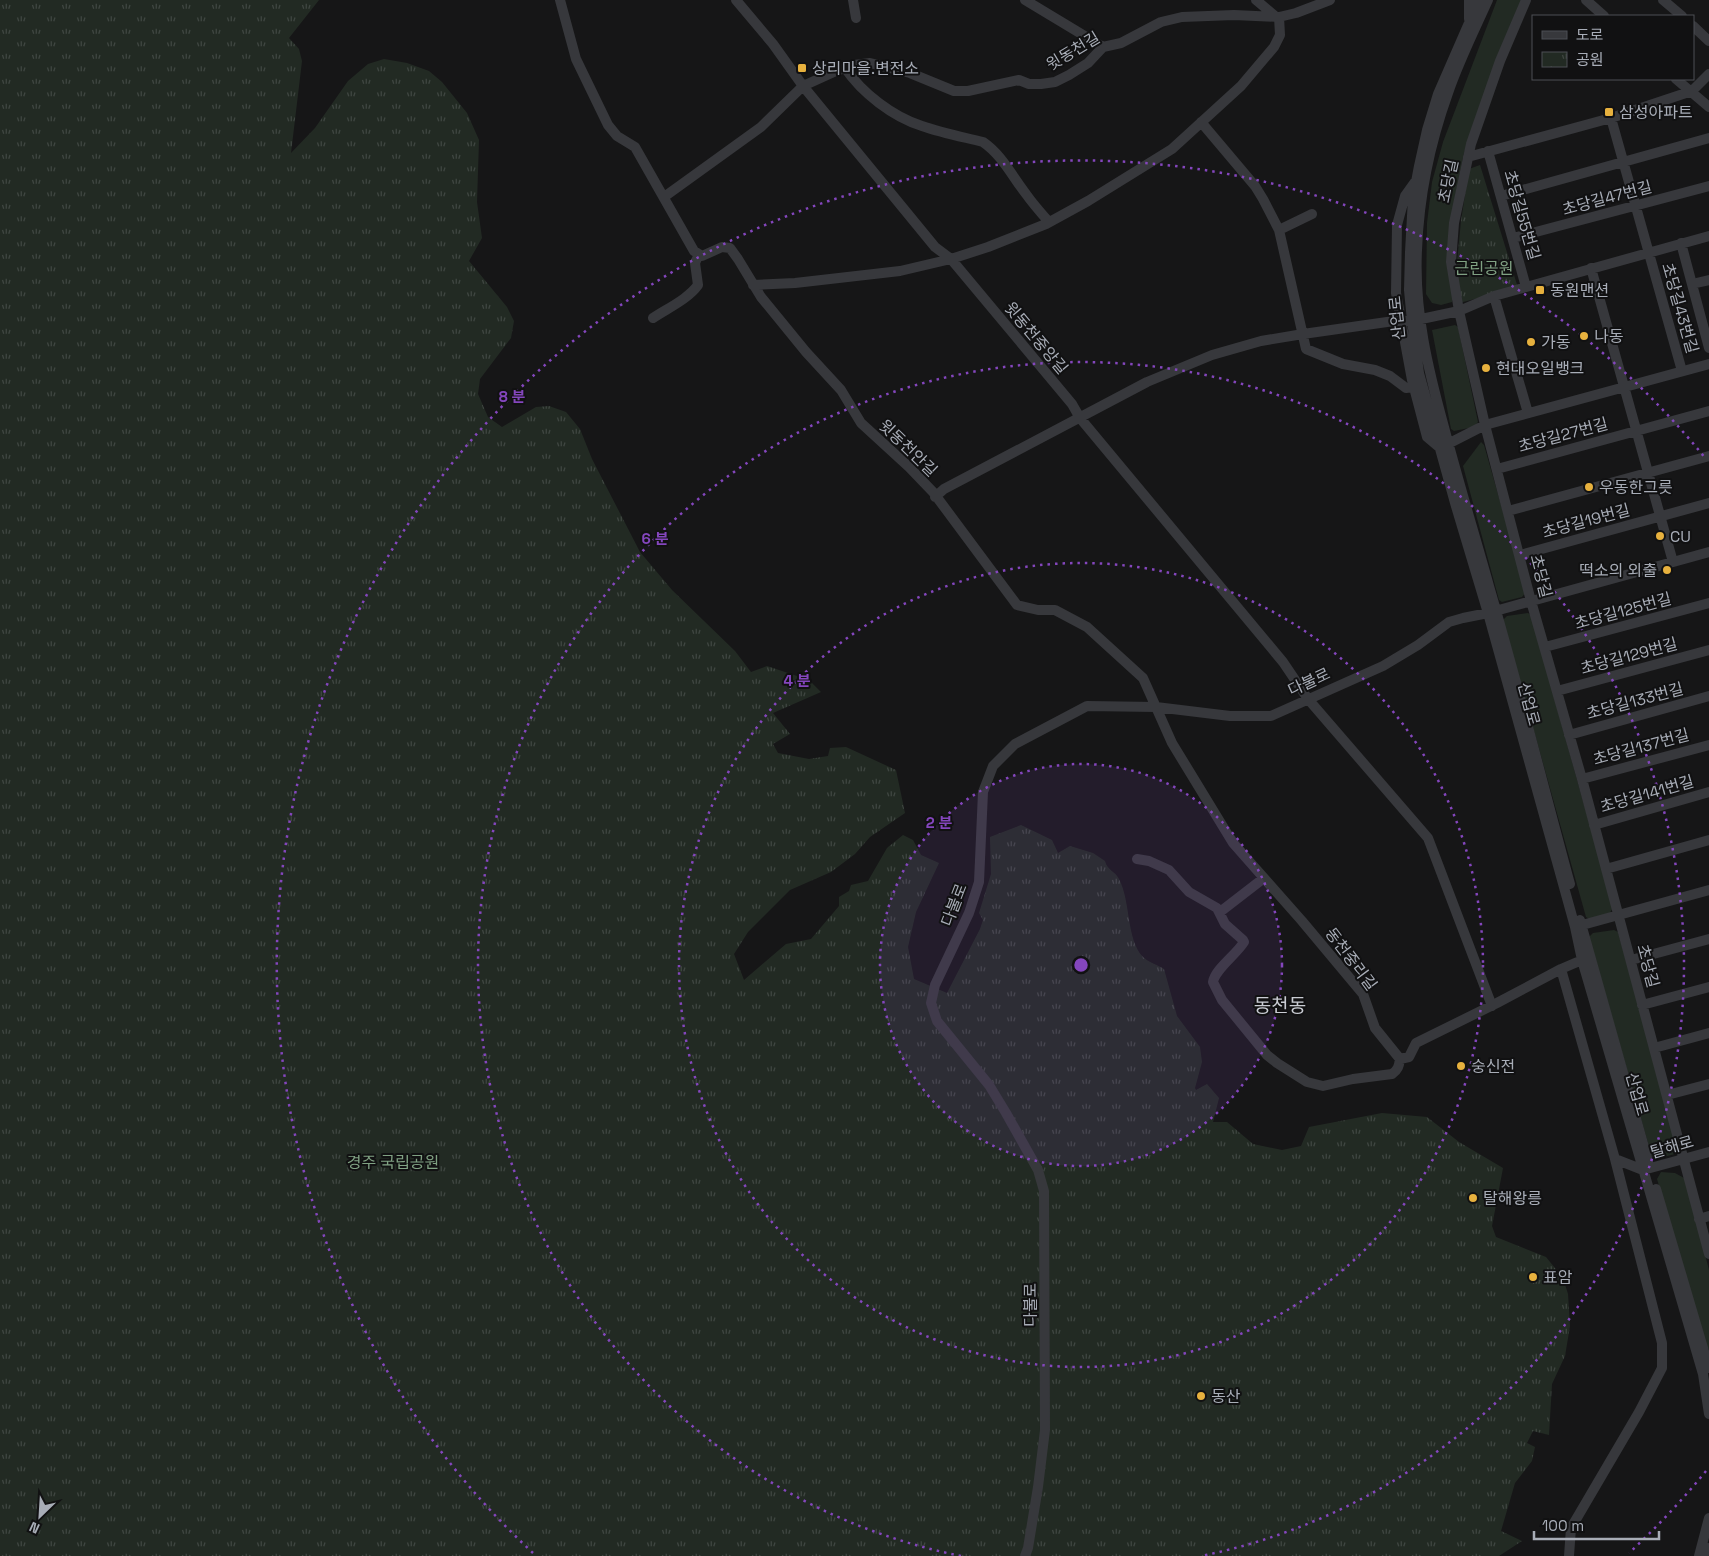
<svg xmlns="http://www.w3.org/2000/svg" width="1709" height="1556" viewBox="0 0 1709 1556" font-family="'Space Grotesk','Noto Sans KR',sans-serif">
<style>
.grass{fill:#222a23}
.park{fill:url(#park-tufts)}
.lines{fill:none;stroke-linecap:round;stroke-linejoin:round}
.minor{stroke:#37383c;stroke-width:10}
.ring{fill:none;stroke:#8446bd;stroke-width:2.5;stroke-dasharray:2.5 5}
.poi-dot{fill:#e7b13e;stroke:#111112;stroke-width:2}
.labels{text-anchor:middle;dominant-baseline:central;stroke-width:4;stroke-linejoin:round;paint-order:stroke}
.street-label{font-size:16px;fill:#a8adb7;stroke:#111112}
.poi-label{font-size:16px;fill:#a8adb7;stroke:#111112;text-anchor:start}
.park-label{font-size:16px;fill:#80a183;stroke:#111112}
.quarter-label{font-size:19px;fill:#c9ccd3;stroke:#111112}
.centre{fill:#8446bd;stroke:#111112;stroke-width:2.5}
.ring-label{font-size:15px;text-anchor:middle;font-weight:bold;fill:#8446bd;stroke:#111112;stroke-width:4;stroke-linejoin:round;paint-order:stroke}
</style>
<defs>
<pattern id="park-tufts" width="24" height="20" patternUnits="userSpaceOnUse" patternTransform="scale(1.25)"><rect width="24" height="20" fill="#222a23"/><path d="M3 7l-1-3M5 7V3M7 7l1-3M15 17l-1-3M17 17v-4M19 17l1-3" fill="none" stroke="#3f4641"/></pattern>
</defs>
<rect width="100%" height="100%" fill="#161617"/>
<!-- grass -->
<path class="grass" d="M1497 0H1524L1464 153 1455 197 1452 302 1441 305 1432 303 1426 294 1427 223 1432 182 1443 142Z
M1455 325 1458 327 1478 422 1474 427 1454 431 1451 429 1432 330Z
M1481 442 1484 445 1526 592 1522 597 1502 602 1499 600 1463 466Z
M1528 613 1531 615 1613 908 1609 914 1589 919 1586 917 1503 620 1507 616Z
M1614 930 1618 932 1679 1149 1675 1154 1656 1159 1652 1157 1589 937 1593 933Z
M1661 1172 1675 1173 1686 1179 1709 1270V1349L1707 1348 1657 1179Z"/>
<!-- park -->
<path class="park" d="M0 0H319L289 38 299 49 302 61 291 153 315 128 348 81 368 64 384 59 407 63 429 71 442 82 467 113 479 140 477 202 482 238 469 261 507 307 514 321 511 338 480 379 478 394 488 417 502 427 536 407 549 406 566 412 580 429 592 459 640 552 672 590 735 651 751 672 767 666 809 680 821 692 773 713 790 734 773 744 778 753 809 759 828 756 830 748 846 747 896 770 905 813 870 837 855 854 831 872 790 890 748 932 734 954 744 980 786 944 811 939 839 906V897L849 891 851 885 868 881 887 848 903 835 913 840 921 855 939 863 916 912 908 947 914 979 947 993 980 929 983 920 979 913 991 874 990 837 1021 825 1052 840 1058 853 1070 846 1093 853 1105 861C1107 870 1115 871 1119 879 1131 902 1126 939 1143 957 1148 962 1158 965 1164 969L1177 1016 1200 1047 1202 1062 1195 1088 1196 1090 1207 1084 1219 1098 1213 1122H1227L1253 1144 1282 1150 1301 1146 1309 1127 1382 1113 1427 1117 1459 1142 1503 1168 1492 1226 1496 1237 1546 1257 1563 1278 1568 1294 1570 1326 1565 1356 1552 1384 1549 1435 1533 1431 1527 1443 1535 1447 1532 1461 1515 1483 1501 1531 1522 1541 1499 1556H0Z
M1480 165 1518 288 1459 303 1457 263 1461 221 1469 169Z"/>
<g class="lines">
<!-- minor -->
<path class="minor" d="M560 0 576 59 608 125 617 136 635 147 694 251 702 256 722 247 730 248 738 259 761 297 806 352 841 390 861 423 909 467 933 492 1017 605 1038 610H1055L1087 627 1143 678 1172 743 1233 843 1302 921 1363 994 1375 1028 1400 1059 1409 1057 1416 1043 1497 1003 1561 969 1582 960
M736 0 773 44 803 86 935 247 951 259 1072 404 1080 418 1283 662 1308 699 1428 838 1492 1006
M853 0 856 18
M1025 0 1103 47
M1256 0 1275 16
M1479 0 1438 94 1427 130 1419 166 1413 198 1410 252 1409 290 1412 321 1419 373 1455 503 1488 613 1575 927 1582 960 1703 1374 1709 1414
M1488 0C1474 31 1459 61 1448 93 1430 143 1419 196 1417 250 1414 311 1428 369 1444 427 1458 480 1474 533 1489 586 1518 685 1543 785 1570 884
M1526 0 1500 61 1471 144 1454 223 1451 262 1459 311 1485 425 1531 601 1582 779 1709 1254
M1586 0 1604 16
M1663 0 1682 16
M1469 19V0
M1693 26 1709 41
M845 68C862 93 893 117 922 126 942 133 963 137 983 142 1002 155 1012 176 1026 194 1033 204 1041 213 1049 222
M1676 79 1709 107
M1611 118 1682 371
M1201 122 1255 186 1263 199 1279 230 1306 349 1343 364 1375 370 1390 376 1406 388 1413 387
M1488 151 1526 287
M1468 157 1611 118 1692 91 1709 74
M1415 182 1405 196 1397 225 1396 293 1412 380 1427 437 1440 448 1485 425 1709 364
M1501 196 1709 138
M664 197 761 127 803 86 836 71 854 65 870 63 910 73 954 91H968L1019 80 1029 84H1041L1055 82 1069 75 1088 63 1103 47 1121 43 1161 22 1182 17 1234 15 1279 17 1296 13 1330 0
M1279 230 1312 214
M1513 238 1709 186
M1681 243 1709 348
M1591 268 1673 562
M1692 284 1709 280
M753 285 795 283 900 271 951 259 988 247 1046 224 1088 201 1172 149 1241 86 1274 47 1280 35 1279 17
M1494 296 1528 413
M653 318C668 308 688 299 698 285L695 263 699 254
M1497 469 1709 411
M935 497 944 489 1147 382 1212 355 1261 341 1303 334 1394 321H1412L1459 311 1494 296 1709 236
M1508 511 1709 456
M1520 555 1709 503
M1545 647 1709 603
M1557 691 1709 650
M1569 735 1709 696
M1582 779 1709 745
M1594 825 1709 792
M1137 859 1149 861 1169 870 1189 892 1217 908 1225 924 1243 940 1244 942C1236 955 1215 969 1213 982L1222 1000 1267 1055 1277 1063 1307 1082 1323 1086 1353 1079 1392 1074C1398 1070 1399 1066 1400 1059
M1606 869 1709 840
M1220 912 1264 878
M1580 920 1648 1161
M1575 927 1709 890
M1631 960 1709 939
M1561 969 1615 1159 1662 1343V1368L1639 1412 1571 1528 1569 1556
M1642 1005 1709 987
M1654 1048 1709 1033
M1667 1095 1709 1084
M1615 1159 1643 1170 1709 1152
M1656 1189 1709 1368
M1699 1219 1709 1216
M1025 1556 1028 1548 1038 1487 1045 1430 1044 1191 1038 1170 1006 1113 989 1085 937 1021 931 1003 935 985 969 913 979 882 983 792 993 766 1015 744 1087 706 1156 707 1230 716H1271L1383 666 1418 645 1449 622 1463 618 1488 613 1709 552
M1699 1556 1709 1518
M1707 1556 1709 1548"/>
</g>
<!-- distance rings -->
<circle cx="1081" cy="965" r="201" fill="#8446bd" fill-opacity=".12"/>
<g class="ring">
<circle cx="1081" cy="965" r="201"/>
<circle cx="1081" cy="965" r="402"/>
<path d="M961 1556A603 603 0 1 1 1201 1556"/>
<path d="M1706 1471A804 804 0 0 1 1629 1553M533 1553A804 804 0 1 1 1706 459"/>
</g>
<!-- markers -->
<g class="poi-dot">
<rect x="797" y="63" width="10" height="10" rx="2.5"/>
<rect x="1604" y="107" width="10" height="10" rx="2.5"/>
<rect x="1535" y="285" width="10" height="10" rx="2.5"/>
<circle cx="1584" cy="336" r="5"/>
<circle cx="1531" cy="342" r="5"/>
<circle cx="1486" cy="368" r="5"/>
<circle cx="1589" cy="487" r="5"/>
<circle cx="1660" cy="536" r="5"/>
<circle cx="1667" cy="570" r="5"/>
<circle cx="1461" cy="1066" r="5"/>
<circle cx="1473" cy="1198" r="5"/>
<circle cx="1533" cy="1277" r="5"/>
<circle cx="1201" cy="1396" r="5"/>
</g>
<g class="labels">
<!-- street labels -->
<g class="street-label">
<text transform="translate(1073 51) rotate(-31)">윗동천길</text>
<text transform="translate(1448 181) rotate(-78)">초당길</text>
<text transform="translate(1607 198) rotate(-15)">초당길47번길</text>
<text transform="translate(1522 215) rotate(74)">초당길55번길</text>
<text transform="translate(1680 308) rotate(74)">초당길43번길</text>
<text transform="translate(1397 318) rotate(-96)">산업로</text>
<text transform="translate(1036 338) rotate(50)">윗동천중앙길</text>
<text transform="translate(1563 435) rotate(-15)">초당길27번길</text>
<text transform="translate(908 448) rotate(44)">윗동천안길</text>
<text transform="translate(1586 521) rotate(-15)">초당길19번길</text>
<text transform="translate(1541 576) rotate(76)">초당길</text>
<text transform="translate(1623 611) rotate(-15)">초당길125번길</text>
<text transform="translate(1629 656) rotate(-15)">초당길129번길</text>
<text transform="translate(1309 682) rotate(-25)">다불로</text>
<text transform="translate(1635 701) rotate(-15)">초당길133번길</text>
<text transform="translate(1529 704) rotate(75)">산업로</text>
<text transform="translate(1641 747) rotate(-15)">초당길137번길</text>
<text transform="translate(1647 794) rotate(-16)">초당길141번길</text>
<text transform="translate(954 905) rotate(-69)">다불로</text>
<text transform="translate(1351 959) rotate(53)">동천중리길</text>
<text transform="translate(1648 966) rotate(75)">초당길</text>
<text transform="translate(1637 1094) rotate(74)">산업로</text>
<text transform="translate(1672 1147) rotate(-16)">탈해로</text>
<text transform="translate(1030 1305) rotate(-90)">다불로</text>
</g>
<!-- poi labels -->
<g class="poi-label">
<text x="812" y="68">상리마을.변전소</text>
<text x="1619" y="112">삼성아파트</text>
<text x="1550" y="290">동원맨션</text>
<text x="1594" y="336">나동</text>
<text x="1541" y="342">가동</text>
<text x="1496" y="368">현대오일뱅크</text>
<text x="1599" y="487">우동한그릇</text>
<text x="1670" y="536">CU</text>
<text x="1657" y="570" text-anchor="end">떡소의 외출</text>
<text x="1471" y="1066">숭신전</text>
<text x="1483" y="1198">탈해왕릉</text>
<text x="1543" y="1277">표암</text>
<text x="1211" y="1396">동산</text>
</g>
<!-- park labels -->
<g class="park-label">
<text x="1484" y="268">근린공원</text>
<text x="393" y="1162">경주 국립공원</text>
</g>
<!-- quarter labels -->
<g class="quarter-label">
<text x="1280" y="1005">동천동</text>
</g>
</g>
<circle cx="1081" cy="965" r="8" class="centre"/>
<g class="ring-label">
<text x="512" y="402">8 분</text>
<text x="655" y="544">6 분</text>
<text x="797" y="686">4 분</text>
<text x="939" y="828">2 분</text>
</g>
<!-- legend -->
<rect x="1532" y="15" width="162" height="65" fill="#111112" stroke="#4d4f54"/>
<rect x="1542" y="31" width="25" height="8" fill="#37383c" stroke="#4d4f54"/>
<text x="1576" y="40" font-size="15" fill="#a8adb7">도로</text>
<rect x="1542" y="52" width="25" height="15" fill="url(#park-tufts)" stroke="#4d4f54"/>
<text x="1576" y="65" font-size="15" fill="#a8adb7">공원</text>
<!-- north arrow -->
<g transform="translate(40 1516) rotate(205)" stroke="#111112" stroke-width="4" paint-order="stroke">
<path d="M0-4L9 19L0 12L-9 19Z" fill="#a8adb7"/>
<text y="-8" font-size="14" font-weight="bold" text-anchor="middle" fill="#a8adb7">N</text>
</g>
<!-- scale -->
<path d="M1534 1531v8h125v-8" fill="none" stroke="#a8adb7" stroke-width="2.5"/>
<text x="1542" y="1531" font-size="15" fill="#a8adb7" stroke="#111112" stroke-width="4" paint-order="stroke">100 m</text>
</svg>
